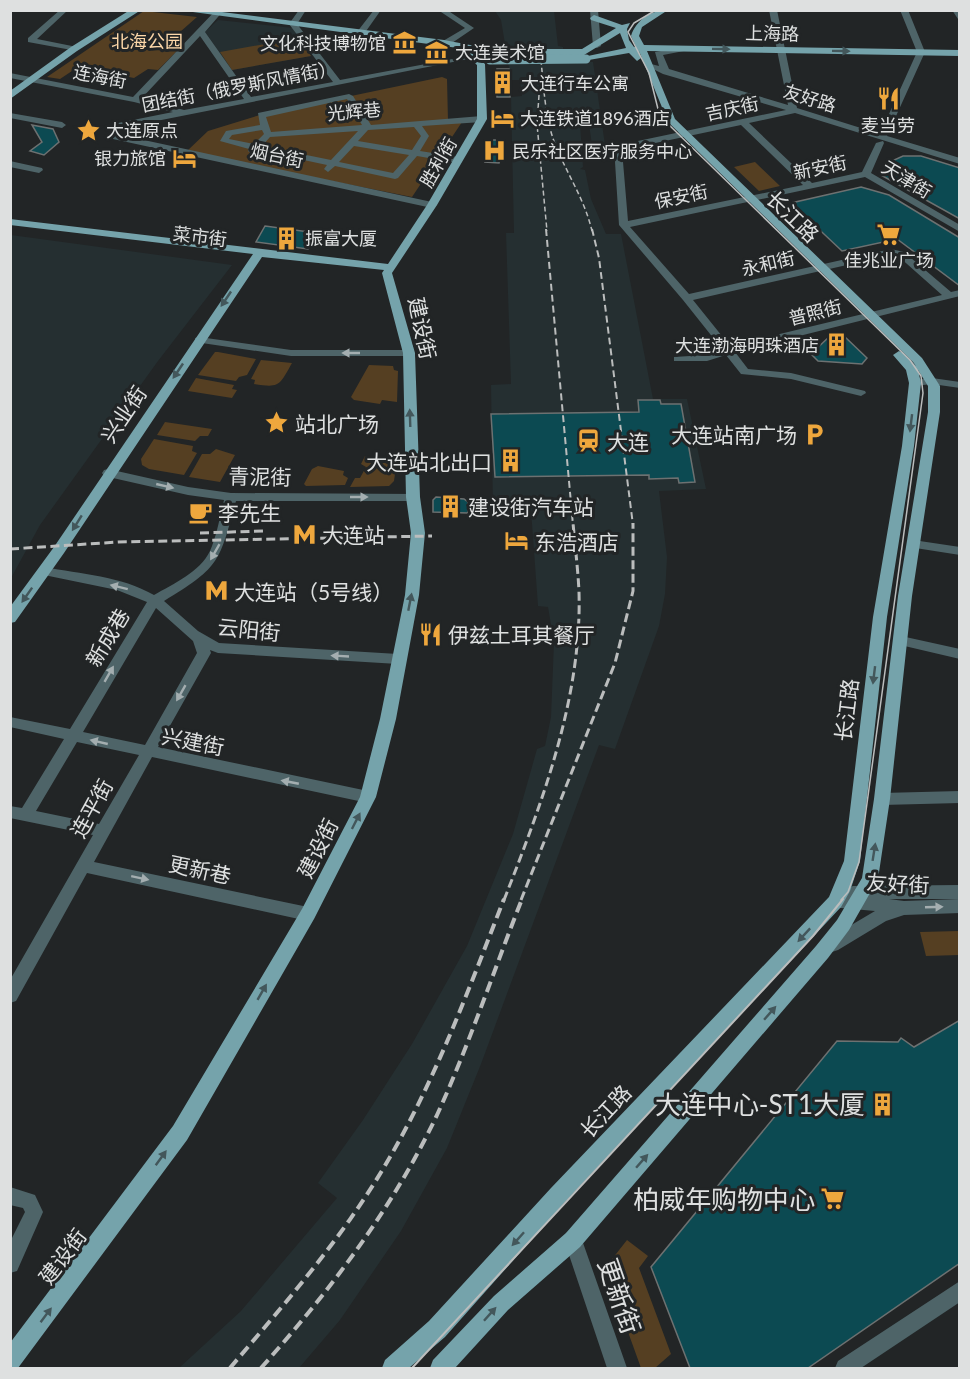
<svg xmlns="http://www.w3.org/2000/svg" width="970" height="1379" viewBox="0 0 970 1379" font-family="Lato,'Noto Sans SC',sans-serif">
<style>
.built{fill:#252f31}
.green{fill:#553f22}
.building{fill:#0c4a52;stroke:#6d7171;stroke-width:1.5}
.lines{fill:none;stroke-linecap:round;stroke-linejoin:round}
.minor{fill:#4e6468;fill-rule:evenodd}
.major{fill:#75a3ab;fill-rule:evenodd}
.tram-far1{stroke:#bbbdbd;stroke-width:1.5}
.tram{stroke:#bbbdbd;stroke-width:2}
.rail-far3{stroke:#bbbdbd;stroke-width:1.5;stroke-dasharray:5 3;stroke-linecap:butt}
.rail-far2{stroke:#bbbdbd;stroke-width:2;stroke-dasharray:7 4;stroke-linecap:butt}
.rail-far1{stroke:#bbbdbd;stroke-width:3;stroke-dasharray:9 4.5;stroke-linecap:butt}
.rail{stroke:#bbbdbd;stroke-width:4;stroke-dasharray:11 6;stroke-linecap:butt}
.major-bridge{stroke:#75a3ab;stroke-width:9}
.oneway{fill:#43575b}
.oneway2{fill:#a4aeb0}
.labels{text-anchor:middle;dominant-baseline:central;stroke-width:6;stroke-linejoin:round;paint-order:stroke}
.far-street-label{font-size:18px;fill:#dee0e0;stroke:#222526}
.far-park-label{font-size:18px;fill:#fcd7a9;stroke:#222526}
.far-poi-label{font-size:18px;fill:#dee0e0;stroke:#222526;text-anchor:start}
.street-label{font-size:21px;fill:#dee0e0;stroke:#222526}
.poi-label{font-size:21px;fill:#dee0e0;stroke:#222526;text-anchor:start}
.near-poi-label{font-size:26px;fill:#dee0e0;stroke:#222526;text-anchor:end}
.near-street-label{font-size:26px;fill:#dee0e0;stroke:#222526}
</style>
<rect width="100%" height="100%" fill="#222526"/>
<!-- built -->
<path class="built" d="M495 11H554L558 46 563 47 564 62H593L605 145H592L589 124H580L583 167 580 169 585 170 591 199 606 234H621L653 399H687L706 489 659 491 667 557 665 594 659 626 615 749 599 745 481 1064 447 1148 401 1231 340 1320 299 1368H179L241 1311 337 1198 318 1183 363 1120 412 1044 467 946 513 834 537 749 545 746 551 717 554 642 548 607 538 606 531 510H493L491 385 511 384 506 233H514L511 97 522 96 520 80H511L501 20Z
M218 20 293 28 311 56 232 70 205 32Z
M11 235 232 265 158 361 40 525 11 578Z"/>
<!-- green -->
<path class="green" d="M144 11 197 17 180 32 184 44 158 70 148 69 134 78 78 67 60 79 47 77Z
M298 38 311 56 232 70 220 52Z
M442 77 447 79 448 121 462 122 412 197 186 152 208 131 260 115Z
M755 162 780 186 759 191 734 167Z
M215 352H218L256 359 247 375 239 377 236 381 198 375Z
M261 360 292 363C279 386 280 388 254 384L255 380 251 379Z
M369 365 393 366 394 370 398 371 397 402 382 400 380 404 354 400 351 397Z
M196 378 234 385 232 389 237 390 232 398 188 391Z
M165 422 212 429 208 436H200L195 441 157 435Z
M154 439 193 446 192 451 197 453 184 475 149 469 142 465 141 459Z
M216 449 235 455 220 482 189 477 202 454H210Z
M365 456 397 460 394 481 389 486 350 487 355 478H360L366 467 361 464Z
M318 466 344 471 343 475 348 478 345 485 306 486 304 484 312 469Z
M959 931V955L926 956 920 932Z
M627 1240 648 1256 639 1268 671 1354 655 1368H641L605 1268Z"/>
<!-- building -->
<path class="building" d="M497 69H509L510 97H497Z
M32 125 53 129 59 142 44 155 30 151 42 142Z
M490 140H503L499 163 485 162Z
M903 156H921L960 168V219L881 175 891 171 892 161Z
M861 187 889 195 960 238V286L897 239 842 251 791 203Z
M265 226 317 233 308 249 256 242Z
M830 336 845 337 867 358 862 364 818 361 811 354Z
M638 400H660L661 404H681L695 482 679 483 678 478 649 479V475L495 477 491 414 639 412Z
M436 497 464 499 468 502V513L433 512V500Z
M960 1020V1263L808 1368H690L651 1267 837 1041 898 1042 901 1038 914 1047Z"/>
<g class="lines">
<!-- minor -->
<path class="minor" d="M60 10H68L37 39 77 47V51L28 42V38Z
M216 10H224L205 32 251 97 333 82 289 24 299 10H306L297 24 340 80 474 55 478 57 116 129 112 126 113 124 173 112 134 102 10 78V73L133 97ZM200 36 244 99 184 110 141 99Z
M374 10H381L364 34H358L357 32Z
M438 10H447L474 28 449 45H443V41L465 28Z
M590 10H598L601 46 597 48 593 46Z
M769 10H777L797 108 880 134 917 52 900 10H908L925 52 887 136 960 158V164L795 113 749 123 812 183 862 172 876 143 883 141 884 143 871 173 960 225V232L865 177 630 227 689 294 891 249 904 252 951 292 960 290V296L735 352 748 369 791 373 865 391 866 393 861 396 791 379 741 374 726 355 707 361H674V357L706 355 722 349 683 300 619 225 614 146 786 110 663 74 647 66 651 64 659 66 655 52 684 47V51L663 55 669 69 788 105ZM741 125 803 185 628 221 622 150ZM891 255 898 256 942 295 730 346 693 300Z
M952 10H959L960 22Z
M349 94 353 96 371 125 482 116 486 119 482 122 422 126 429 136 420 151 458 157 462 160 458 163 417 156 398 178 395 179 335 166 328 172 324 169 327 165 257 150 252 154 248 151 249 149 220 141 226 131 260 125 258 113ZM347 99 362 125 271 132 266 117ZM414 127 421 136 412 150 358 141 368 130ZM262 130 264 134 254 144 229 139 232 135ZM358 131 331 160 262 146 270 137ZM354 146 409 155 393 173 339 162Z
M10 113 62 122 66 125 62 128 10 118Z
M116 134 432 202 437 205 432 208 113 139V135Z
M10 161 42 168 43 170 39 173 10 167Z
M199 337 291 350H409L414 353 409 356H291L195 342V338Z
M932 378 960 382V388L932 384 915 386 910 383 915 380Z
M108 469 188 487 231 493 417 494 419 497 413 501H236C219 563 220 567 164 601L198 631 219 643 398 654 405 659 398 664 218 653 210 650 211 653 158 747 368 791 373 793 375 797 373 801 368 803 152 757 94 862 308 907 313 909 316 914 313 919 308 921 87 873 16 1001 10 1003V980L93 835 10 818V806L22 808 64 739 10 727V717L70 729 147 602 117 590 44 575 38 571 44 567C81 574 121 576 154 595 173 584 200 572 210 551 217 535 220 516 224 500L188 495 104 476 102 473 104 470ZM156 608 193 641 197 653 145 745 83 732ZM77 742 139 755 99 824 36 811Z
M913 540 960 547V555L909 547 907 544Z
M901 636 960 649V659L896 644 894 641Z
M960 791V803L882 805 877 803 875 799 877 795 882 793Z
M960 885V899H889L904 901 960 899V913L904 915 886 921 838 950 832 952 826 950 824 945 826 940 875 911 830 907 827 902 830 897 846 894 848 888 853 886Z
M10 1187 35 1195 43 1212 17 1271 10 1273V1242L25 1212 23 1208 10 1205Z
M573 1231 580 1233 582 1240 627 1368H607L564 1240 566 1233Z
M960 1281V1302L861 1368H835L838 1361Z"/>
<!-- major -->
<path class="major" d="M130 10H141L77 51 10 99V91L71 47Z
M178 10H206L444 40 491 49H582L616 28 591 20 590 18 594 15 622 25 630 23 627 29 629 40 634 47H636L631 36C636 20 651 10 668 10L642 27 639 36 644 45 960 50V56L647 51 675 119 922 358 940 386V412L912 596 890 799 878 879 849 930 828 958 580 1247 508 1310 455 1368H430L433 1360 494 1296 566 1233 816 946 837 920 862 878 874 799 898 596 928 412V386L918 370 921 383 914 446 887 617 860 861 850 891 841 907 565 1202 445 1337 409 1368H382L385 1360 429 1321 551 1188 829 897 844 861 873 617 902 446 909 383 906 370 893 355 899 351 903 353 916 366 913 362 668 122 639 51 641 58 637 61 629 53 583 61V57L626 48 620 33 584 55H491L470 51 485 64 487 119 437 205 392 273 415 353 420 497 425 533 419 595 396 719 376 797 314 919 187 1140 18 1368H10V1343L173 1126 302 909 360 797 380 719 405 595 411 533 406 497 403 353 382 273 384 270 262 257 64 553 15 622 10 623V607L54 547 253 254 10 225V219L388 264 427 205 477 119V65L458 48Z"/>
<!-- tram-far1 -->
<path class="tram-far1" d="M656 10 634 23 628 32 649 73 658 109 665 121 910 360 921 376 923 393 859 862 848 892 841 900"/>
<!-- tram -->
<path class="tram" d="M412 1368 813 936 843 899"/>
<!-- rail-far3 -->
<path class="rail-far3" d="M540 52C544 84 544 119 557 149 569 177 585 201 592 231
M539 95 537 124 547 231"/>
<!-- rail-far2 -->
<path class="rail-far2" d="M546 229 573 525
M592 229 599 258 633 525"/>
<!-- rail-far1 -->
<path class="rail-far1" d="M200 533 263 531
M10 549 118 542 432 536
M504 900C542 803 582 698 579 592 578 569 575 546 573 523
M521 900 615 663 633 591V523"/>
<!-- rail -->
<path class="rail" d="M230 1368C287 1301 346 1234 390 1157 437 1076 470 986 504 899
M261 1368C329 1292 393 1208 437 1115 469 1045 494 970 522 899"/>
<!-- major-bridge -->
<path class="major-bridge" d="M490 60 586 59"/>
</g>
<!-- one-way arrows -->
<defs><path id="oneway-solid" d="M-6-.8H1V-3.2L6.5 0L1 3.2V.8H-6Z" transform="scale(1.5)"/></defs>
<g class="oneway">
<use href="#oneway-solid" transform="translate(721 49) rotate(1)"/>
<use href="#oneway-solid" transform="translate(841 51) rotate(1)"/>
<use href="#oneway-solid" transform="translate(226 299) rotate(124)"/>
<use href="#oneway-solid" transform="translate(178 371) rotate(124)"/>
<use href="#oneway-solid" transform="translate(410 418) rotate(-92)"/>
<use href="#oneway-solid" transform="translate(911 423) rotate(97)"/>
<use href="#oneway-solid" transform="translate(77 523) rotate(122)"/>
<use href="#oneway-solid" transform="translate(27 595) rotate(125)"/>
<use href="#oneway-solid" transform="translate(410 602) rotate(-79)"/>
<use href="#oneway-solid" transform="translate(874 675) rotate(97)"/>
<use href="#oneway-solid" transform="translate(356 821) rotate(-63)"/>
<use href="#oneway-solid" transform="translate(874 852) rotate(-81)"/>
<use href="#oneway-solid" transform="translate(804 935) rotate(133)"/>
<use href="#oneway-solid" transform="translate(262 992) rotate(-60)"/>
<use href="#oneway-solid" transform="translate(770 1013) rotate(-49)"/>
<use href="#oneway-solid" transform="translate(161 1158) rotate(-54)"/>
<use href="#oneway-solid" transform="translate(642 1161) rotate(-49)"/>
<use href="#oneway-solid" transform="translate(518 1239) rotate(132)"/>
<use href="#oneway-solid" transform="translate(490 1314) rotate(-48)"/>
<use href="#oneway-solid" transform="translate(46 1315) rotate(-53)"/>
</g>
<g class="oneway2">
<use href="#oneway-solid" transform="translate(351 353) rotate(180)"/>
<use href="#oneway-solid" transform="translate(165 486) rotate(13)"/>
<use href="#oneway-solid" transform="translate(359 497)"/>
<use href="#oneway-solid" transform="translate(215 552) rotate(120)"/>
<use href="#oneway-solid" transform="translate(119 587) rotate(-166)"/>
<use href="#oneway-solid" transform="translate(340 656) rotate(-177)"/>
<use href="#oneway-solid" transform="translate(109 674) rotate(-60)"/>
<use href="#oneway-solid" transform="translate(181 693) rotate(120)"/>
<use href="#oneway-solid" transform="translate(99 742) rotate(-167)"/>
<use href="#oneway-solid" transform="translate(290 782) rotate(-169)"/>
<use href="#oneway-solid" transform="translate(140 878) rotate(12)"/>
<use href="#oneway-solid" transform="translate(934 907) rotate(-2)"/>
</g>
<!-- icons -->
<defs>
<symbol id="museum-bare" viewBox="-9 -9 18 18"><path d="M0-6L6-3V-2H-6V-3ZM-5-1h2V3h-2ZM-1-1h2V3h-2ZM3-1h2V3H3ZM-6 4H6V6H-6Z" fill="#eea73d" stroke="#222526" stroke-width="2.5" paint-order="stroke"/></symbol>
<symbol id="building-bare" viewBox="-9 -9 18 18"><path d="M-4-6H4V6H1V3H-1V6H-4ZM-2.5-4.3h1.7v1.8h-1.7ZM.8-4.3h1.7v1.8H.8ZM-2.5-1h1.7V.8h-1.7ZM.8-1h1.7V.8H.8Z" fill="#eea73d" stroke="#222526" stroke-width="2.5" paint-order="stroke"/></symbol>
<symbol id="restaurant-bare" viewBox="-9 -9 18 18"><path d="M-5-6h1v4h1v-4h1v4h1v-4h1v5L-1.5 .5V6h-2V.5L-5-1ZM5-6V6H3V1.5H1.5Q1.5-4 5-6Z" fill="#eea73d" stroke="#222526" stroke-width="2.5" paint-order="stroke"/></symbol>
<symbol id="hotel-bare" viewBox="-9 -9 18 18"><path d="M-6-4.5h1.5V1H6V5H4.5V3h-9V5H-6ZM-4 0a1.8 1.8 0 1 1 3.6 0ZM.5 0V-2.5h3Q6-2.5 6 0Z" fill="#eea73d" stroke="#222526" stroke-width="2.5" paint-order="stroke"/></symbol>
<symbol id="sight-bare" viewBox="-9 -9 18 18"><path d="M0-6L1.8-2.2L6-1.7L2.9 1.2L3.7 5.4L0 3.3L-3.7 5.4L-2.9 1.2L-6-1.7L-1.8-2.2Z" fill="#eea73d" stroke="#222526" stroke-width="2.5" paint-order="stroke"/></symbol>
<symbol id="hospital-bare" viewBox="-9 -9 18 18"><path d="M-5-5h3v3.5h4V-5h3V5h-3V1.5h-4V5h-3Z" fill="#eea73d" stroke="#222526" stroke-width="2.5" paint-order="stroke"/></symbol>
<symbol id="supermarket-bare" viewBox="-9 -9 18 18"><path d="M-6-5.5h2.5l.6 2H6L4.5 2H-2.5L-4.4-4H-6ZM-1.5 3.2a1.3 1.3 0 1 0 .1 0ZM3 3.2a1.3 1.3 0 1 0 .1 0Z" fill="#eea73d" stroke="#222526" stroke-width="2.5" paint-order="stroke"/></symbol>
<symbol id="parking-bare" viewBox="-9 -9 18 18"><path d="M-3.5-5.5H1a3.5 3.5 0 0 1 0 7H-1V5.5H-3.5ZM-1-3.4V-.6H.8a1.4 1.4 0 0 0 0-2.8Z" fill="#eea73d" stroke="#222526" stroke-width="2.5" paint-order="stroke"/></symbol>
<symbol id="station-bare" viewBox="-9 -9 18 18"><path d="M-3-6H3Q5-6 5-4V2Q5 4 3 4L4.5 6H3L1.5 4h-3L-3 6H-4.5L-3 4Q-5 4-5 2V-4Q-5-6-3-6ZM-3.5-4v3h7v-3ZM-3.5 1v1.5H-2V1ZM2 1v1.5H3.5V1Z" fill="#eea73d" stroke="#222526" stroke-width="2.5" paint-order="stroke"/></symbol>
<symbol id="cafe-bare" viewBox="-9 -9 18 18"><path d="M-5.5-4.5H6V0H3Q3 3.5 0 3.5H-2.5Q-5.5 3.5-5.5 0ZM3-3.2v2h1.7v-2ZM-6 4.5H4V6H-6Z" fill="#eea73d" stroke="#222526" stroke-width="2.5" paint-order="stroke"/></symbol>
<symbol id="metro-bare" viewBox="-9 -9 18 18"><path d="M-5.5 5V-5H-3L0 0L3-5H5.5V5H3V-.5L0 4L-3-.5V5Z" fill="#eea73d" stroke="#222526" stroke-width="2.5" paint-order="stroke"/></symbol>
</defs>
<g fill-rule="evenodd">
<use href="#museum-bare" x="388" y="26" width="33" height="33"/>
<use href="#museum-bare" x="420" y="36" width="33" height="33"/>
<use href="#building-bare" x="486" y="66" width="33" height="33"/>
<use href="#restaurant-bare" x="872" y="82" width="33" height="33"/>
<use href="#hotel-bare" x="486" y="102" width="33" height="33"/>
<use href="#sight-bare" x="72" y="114" width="33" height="33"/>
<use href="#hospital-bare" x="478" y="134" width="33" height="33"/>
<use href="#hotel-bare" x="168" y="142" width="33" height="33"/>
<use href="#supermarket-bare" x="872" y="218" width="33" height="33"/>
<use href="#building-bare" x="270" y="222" width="33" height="33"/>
<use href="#building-bare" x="820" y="328" width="33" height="33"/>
<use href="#sight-bare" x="260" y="406" width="33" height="33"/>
<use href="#parking-bare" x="798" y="418" width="33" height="33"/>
<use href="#station-bare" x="572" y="424" width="33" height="33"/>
<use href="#building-bare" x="494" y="444" width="33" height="33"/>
<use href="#building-bare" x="434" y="490" width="33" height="33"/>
<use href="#cafe-bare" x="184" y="496" width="33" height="33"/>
<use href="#metro-bare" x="288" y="518" width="33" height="33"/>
<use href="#hotel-bare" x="500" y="524" width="33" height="33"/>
<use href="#metro-bare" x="200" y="574" width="33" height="33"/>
<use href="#restaurant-bare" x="414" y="618" width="33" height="33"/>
<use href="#building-bare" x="866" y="1088" width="33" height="33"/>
<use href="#supermarket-bare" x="816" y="1182" width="33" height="33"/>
</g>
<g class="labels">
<!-- far-street labels -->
<g class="far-street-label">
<text transform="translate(772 33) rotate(1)">上海路</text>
<text transform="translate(100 76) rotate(11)">连海街</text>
<text transform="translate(239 86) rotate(-11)">团结街（俄罗斯风情街）</text>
<text transform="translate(810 98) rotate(17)">友好路</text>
<text transform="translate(732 108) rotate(-12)">吉庆街</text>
<text transform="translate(354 111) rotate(-5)">光辉巷</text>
<text transform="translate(277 155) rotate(12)">烟台街</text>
<text transform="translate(438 162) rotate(-60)">胜利街</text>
<text transform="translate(820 167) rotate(-12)">新安街</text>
<text transform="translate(907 179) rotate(31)">天津街</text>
<text transform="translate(681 196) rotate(-12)">保安街</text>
<text transform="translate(200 236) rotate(7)">菜市街</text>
<text transform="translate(768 263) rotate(-13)">永和街</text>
<text transform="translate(815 312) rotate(-14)">普照街</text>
</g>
<!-- far-park labels -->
<g class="far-park-label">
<text x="147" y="41">北海公园</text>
</g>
<!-- far-poi labels -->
<g class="far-poi-label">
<text x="386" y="43" text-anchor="end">文化科技博物馆</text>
<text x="455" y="52">大连美术馆</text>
<text x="521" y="83">大连行车公寓</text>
<text x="520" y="118">大连铁道1896酒店</text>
<text x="888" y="125" text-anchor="middle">麦当劳</text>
<text x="106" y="130">大连原点</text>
<text x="512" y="151">民乐社区医疗服务中心</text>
<text x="166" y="158" text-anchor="end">银力旅馆</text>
<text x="305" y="238">振富大厦</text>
<text x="889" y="260" text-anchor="middle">佳兆业广场</text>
<text x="819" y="345" text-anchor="end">大连渤海明珠酒店</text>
</g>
<!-- street labels -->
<g class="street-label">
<text transform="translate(793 216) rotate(44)">长江路</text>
<text transform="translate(423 328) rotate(78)">建设街</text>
<text transform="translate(123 414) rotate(-56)">兴业街</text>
<text transform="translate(260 476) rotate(1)">青泥街</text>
<text transform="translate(249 629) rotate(6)">云阳街</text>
<text transform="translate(107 637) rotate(-59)">新成巷</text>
<text transform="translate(846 710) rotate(-83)">长江路</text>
<text transform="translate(193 741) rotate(11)">兴建街</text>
<text transform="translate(91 808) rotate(-61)">连平街</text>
<text transform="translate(317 848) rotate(-63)">建设街</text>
<text transform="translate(200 869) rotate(12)">更新巷</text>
<text transform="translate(898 883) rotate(3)">友好街</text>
<text transform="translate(605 1111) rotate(-47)">长江路</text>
<text transform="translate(62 1256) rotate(-53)">建设街</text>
</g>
<!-- poi labels -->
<g class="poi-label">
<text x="295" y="423">站北广场</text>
<text x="797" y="434" text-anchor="end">大连站南广场</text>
<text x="607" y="441">大连</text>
<text x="492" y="461" text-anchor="end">大连站北出口</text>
<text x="468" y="506">建设街汽车站</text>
<text x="218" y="512">李先生</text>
<text x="322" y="534">大连站</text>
<text x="535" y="541">东浩酒店</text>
<text x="234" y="591">大连站（5号线）</text>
<text x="448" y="634">伊兹土耳其餐厅</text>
</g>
<!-- near-poi labels -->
<g class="near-poi-label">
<text x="865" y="1104">大连中心-ST1大厦</text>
<text x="815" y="1199">柏威年购物中心</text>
</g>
<!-- near-street labels -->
<g class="near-street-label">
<text transform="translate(620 1296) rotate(71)">更新街</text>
</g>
</g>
<!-- border -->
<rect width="970" height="1379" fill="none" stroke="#dee0e0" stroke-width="24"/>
</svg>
